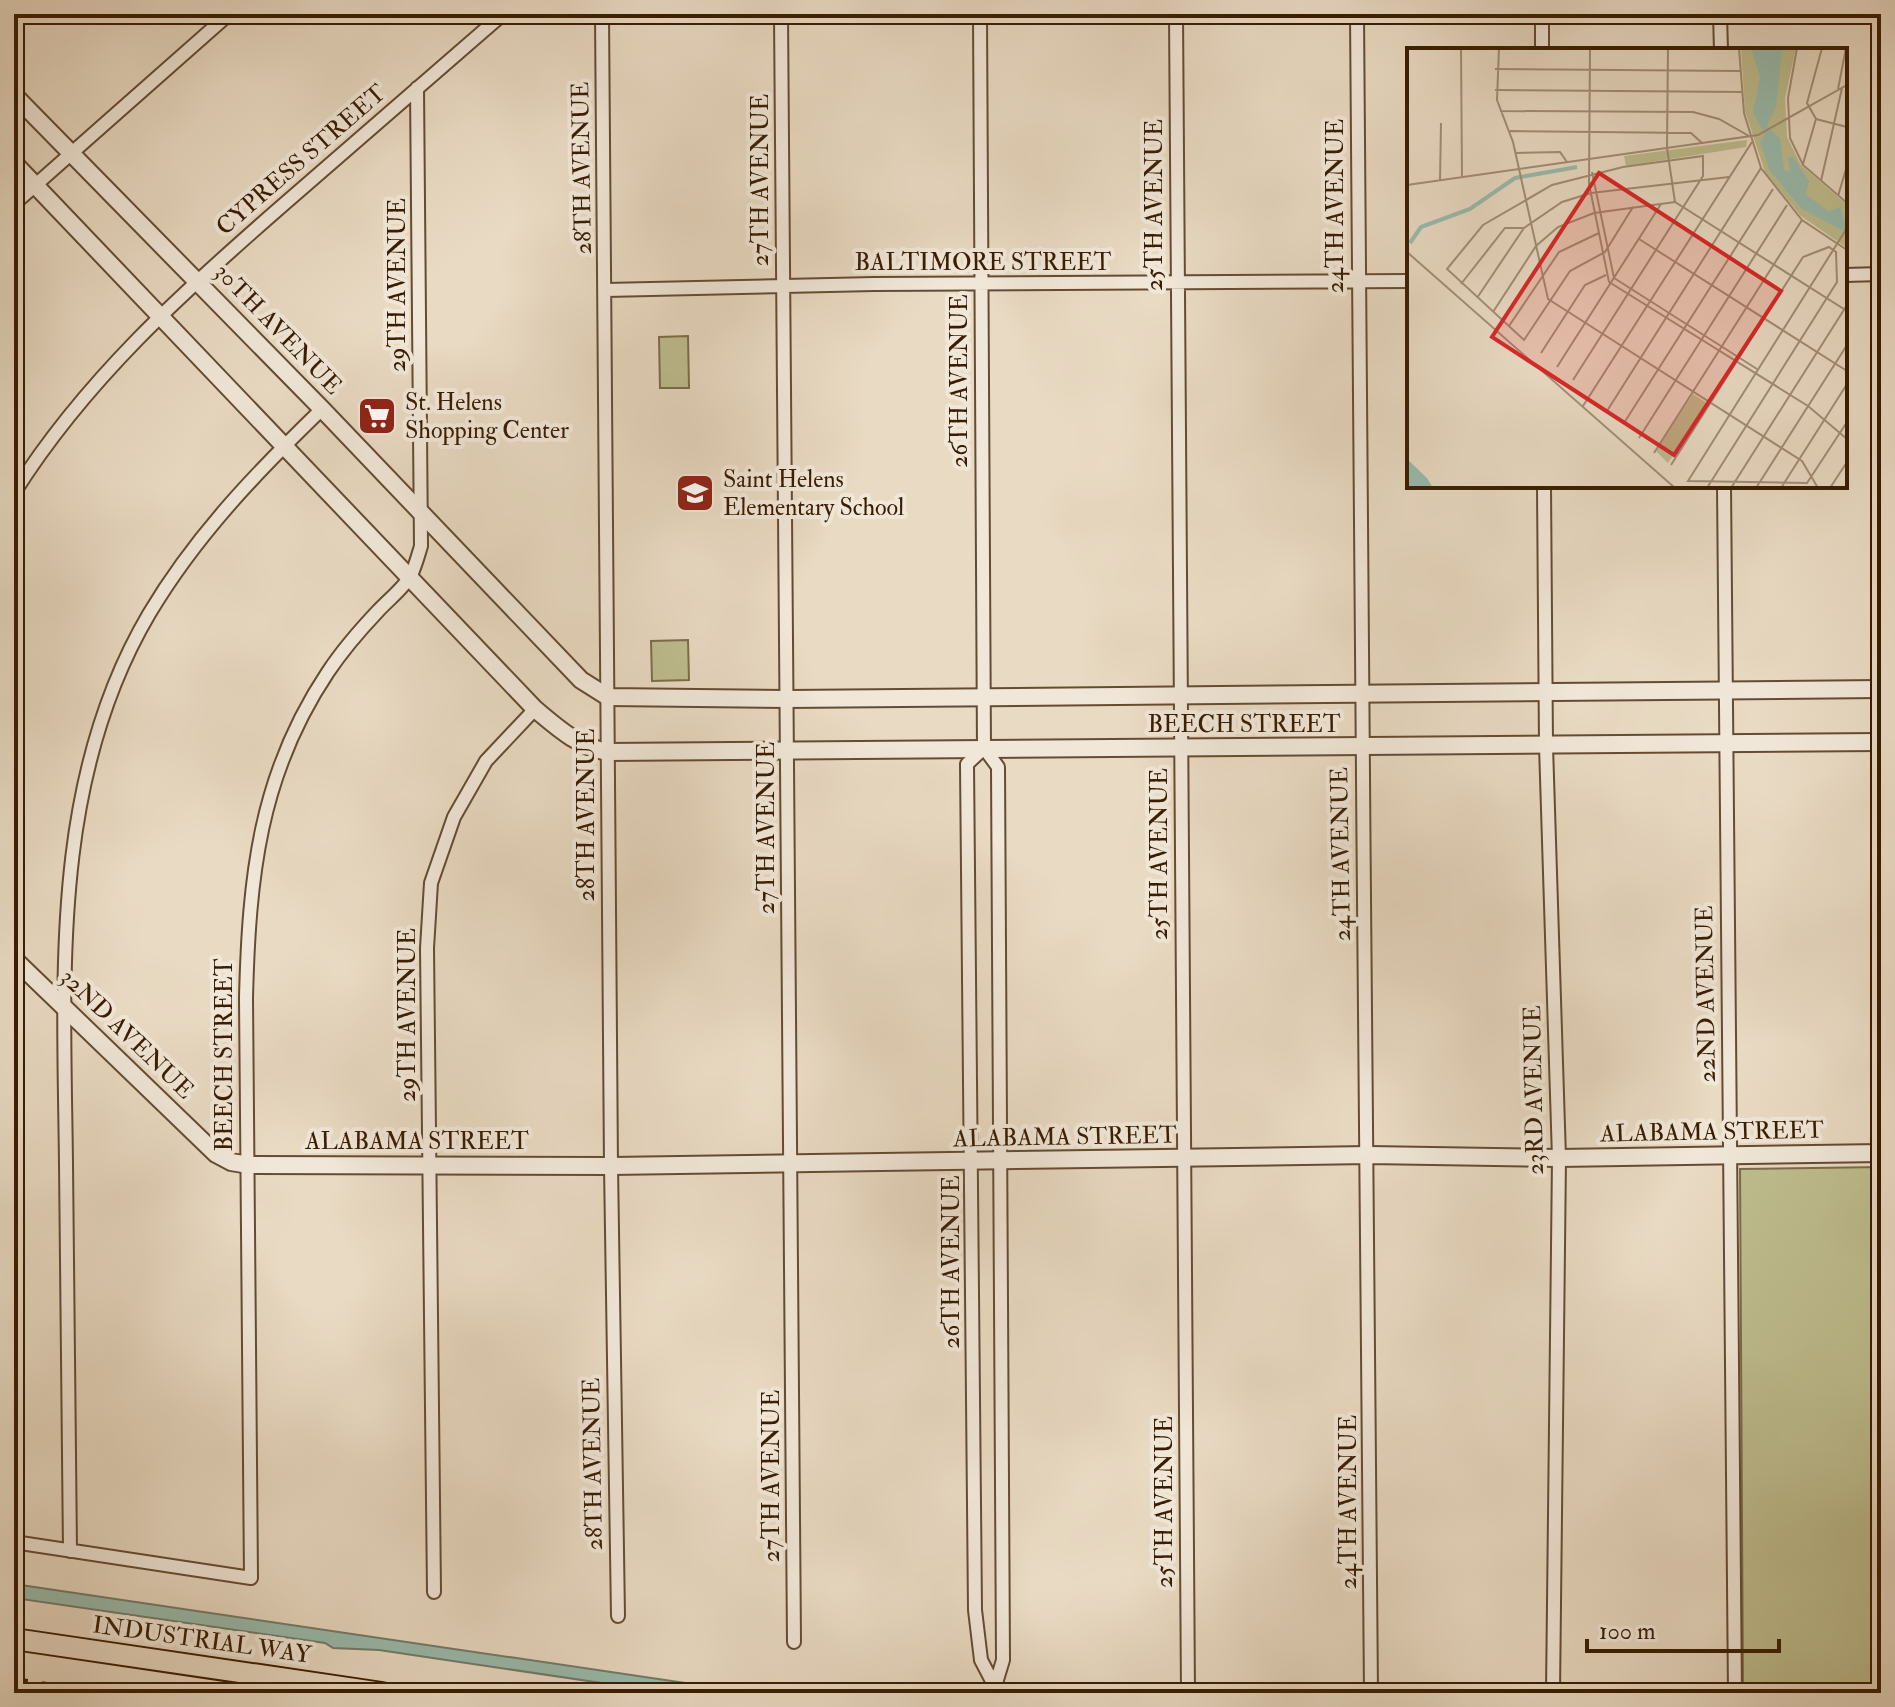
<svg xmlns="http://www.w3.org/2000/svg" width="1895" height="1707" viewBox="0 0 1895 1707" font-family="'IM FELL Double Pica',serif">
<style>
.green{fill:#bebd8f;stroke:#7b6d49;stroke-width:2}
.water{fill:#99bbad;stroke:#727c69;stroke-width:2}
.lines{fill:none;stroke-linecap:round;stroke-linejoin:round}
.minor-casing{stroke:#644c33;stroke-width:16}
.tertiary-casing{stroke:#644c33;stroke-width:20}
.primary-casing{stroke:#381d03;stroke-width:24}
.minor{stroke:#f1e7d8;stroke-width:12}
.tertiary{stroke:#f1e7d8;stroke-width:16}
.primary{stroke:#e9dac3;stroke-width:20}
.rail{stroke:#381d03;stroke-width:4;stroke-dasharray:14 14;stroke-linecap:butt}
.labels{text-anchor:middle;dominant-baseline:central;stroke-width:8;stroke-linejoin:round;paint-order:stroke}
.street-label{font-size:24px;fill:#381d03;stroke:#f1e7d8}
.poi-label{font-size:24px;fill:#381d03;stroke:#f1e7d8;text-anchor:start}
.inset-river{fill:none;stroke:#99bbad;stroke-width:4}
.inset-road{fill:none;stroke:#a28e76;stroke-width:2}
.view{fill:#d62828;fill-opacity:0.15;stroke:#d62828;stroke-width:4}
.inset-edge{fill:none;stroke:#381d03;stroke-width:4}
</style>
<rect width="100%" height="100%" fill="#e9dac3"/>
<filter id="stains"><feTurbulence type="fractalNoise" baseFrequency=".0025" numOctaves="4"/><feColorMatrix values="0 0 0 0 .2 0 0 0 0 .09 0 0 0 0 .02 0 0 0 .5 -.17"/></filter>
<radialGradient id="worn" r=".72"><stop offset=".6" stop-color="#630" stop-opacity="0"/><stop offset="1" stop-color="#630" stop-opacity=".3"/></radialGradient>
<!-- green -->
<path class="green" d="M688 336 689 388H660L659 337Z
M688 640 689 680 652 681 651 641Z
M1881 1167V1693H1743L1740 1169Z"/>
<!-- water -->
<path class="water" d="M14 1584 753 1693H669L379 1650 333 1648 325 1643 14 1598Z"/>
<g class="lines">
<defs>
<path id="minor" d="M602 14 611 1166 618 1616
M781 14 794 1642
M980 14 984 748 998 767 1003 1660 993 1693
M1176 14 1188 1693
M1357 14C1358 574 1369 1133 1371 1693
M1542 14V50
M1720 14 1721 50
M14 204 229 14
M1845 275 1881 274
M606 290 874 284 1409 281
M1544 486 1546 746 1559 1158 1553 1693
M1724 486 1735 1693
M14 493C85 380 183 292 283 205 356 141 430 78 503 14
M984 748 967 764 975 1610 981 1660 993 1683
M14 1542 251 1578 246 998C249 878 259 775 328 672 342 651 360 630 378 611 388 600 404 588 411 575 415 567 418 556 421 546L417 88
M70 1551C69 1422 67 1293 66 1164 64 978 50 782 149 614 196 535 257 472 322 409
M434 1592 427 948 431 883 454 817 486 761 535 709"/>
<path id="tertiary" d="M14 95 322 409 581 680 608 697 788 699 1881 689
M14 163 535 709C559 729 576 745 607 752L1881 742
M14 959 216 1154 231 1162 249 1165 611 1166 1369 1155 1559 1158 1881 1153"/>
<path id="primary" d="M14 1639 382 1693"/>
</defs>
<!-- minor casing -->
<use href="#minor" class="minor-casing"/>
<!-- tertiary casing -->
<use href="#tertiary" class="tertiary-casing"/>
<!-- primary casing -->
<use href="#primary" class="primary-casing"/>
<!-- minor -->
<use href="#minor" class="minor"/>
<!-- tertiary -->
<use href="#tertiary" class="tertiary"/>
<!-- primary -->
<use href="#primary" class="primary"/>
<!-- rail -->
<path class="rail" d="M14 1679 108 1693"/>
</g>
<!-- icons -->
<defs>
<symbol id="supermarket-square" viewBox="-11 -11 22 22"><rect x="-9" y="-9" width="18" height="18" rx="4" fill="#8f2418" stroke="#f1e7d8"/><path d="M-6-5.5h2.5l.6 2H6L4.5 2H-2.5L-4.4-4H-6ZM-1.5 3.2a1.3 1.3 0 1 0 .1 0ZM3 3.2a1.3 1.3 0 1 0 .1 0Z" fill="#fff"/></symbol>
<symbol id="school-square" viewBox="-11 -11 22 22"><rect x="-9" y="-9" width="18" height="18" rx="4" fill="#8f2418" stroke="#f1e7d8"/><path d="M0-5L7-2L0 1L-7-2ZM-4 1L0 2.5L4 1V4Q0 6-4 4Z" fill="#fff"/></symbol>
</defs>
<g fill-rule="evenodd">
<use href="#supermarket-square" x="355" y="394" width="44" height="44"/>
<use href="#school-square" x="673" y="471" width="44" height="44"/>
</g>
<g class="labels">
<!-- street labels -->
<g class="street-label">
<text transform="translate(301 160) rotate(-41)">CYPRESS STREET</text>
<text transform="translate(582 168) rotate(-91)">28TH AVENUE</text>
<text transform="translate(760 180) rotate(-90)">27TH AVENUE</text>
<text transform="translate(1154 205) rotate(-90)">25TH AVENUE</text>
<text transform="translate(1335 206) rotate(-90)">24TH AVENUE</text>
<text x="983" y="262">BALTIMORE STREET</text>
<text transform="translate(397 285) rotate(-90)">29TH AVENUE</text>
<text transform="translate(278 329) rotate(46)">30TH AVENUE</text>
<text transform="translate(959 381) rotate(-90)">26TH AVENUE</text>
<text x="1244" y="724">BEECH STREET</text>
<text transform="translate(586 815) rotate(-90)">28TH AVENUE</text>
<text transform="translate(766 828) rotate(-90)">27TH AVENUE</text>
<text transform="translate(1159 854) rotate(-90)">25TH AVENUE</text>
<text transform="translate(1341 854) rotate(-91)">24TH AVENUE</text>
<text transform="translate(1706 994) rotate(-91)">22ND AVENUE</text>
<text transform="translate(407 1015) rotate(-90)">29TH AVENUE</text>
<text transform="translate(127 1034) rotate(44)">32ND AVENUE</text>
<text transform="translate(224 1055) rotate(-90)">BEECH STREET</text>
<text transform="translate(1534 1090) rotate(-91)">23RD AVENUE</text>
<text transform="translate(1712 1132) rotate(-1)">ALABAMA STREET</text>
<text transform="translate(1065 1137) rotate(-1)">ALABAMA STREET</text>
<text x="417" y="1141">ALABAMA STREET</text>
<text transform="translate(951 1262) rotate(-90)">26TH AVENUE</text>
<text transform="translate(593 1464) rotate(-91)">28TH AVENUE</text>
<text transform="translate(771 1476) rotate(-90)">27TH AVENUE</text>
<text transform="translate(1164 1502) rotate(-90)">25TH AVENUE</text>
<text transform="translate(1348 1502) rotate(-90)">24TH AVENUE</text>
<text transform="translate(202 1640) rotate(8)">INDUSTRIAL WAY</text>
</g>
<!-- poi labels -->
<g class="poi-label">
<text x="405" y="402">St. Helens<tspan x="405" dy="28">Shopping Center</tspan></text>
<text x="723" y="479">Saint Helens<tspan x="723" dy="28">Elementary School</tspan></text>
</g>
</g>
<!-- overview -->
<g transform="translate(1407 48)">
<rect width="440" height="440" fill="#e9dac3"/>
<path d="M334 0H389L378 50 380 89 394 117 440 157V200L394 168 358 124 338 63ZM340 92 339 99 219 118 217 108ZM286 346 301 356 261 415 249 403Z" fill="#bebd8f"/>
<path d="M344 0H375L369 59 360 78 373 91 377 122 383 124 381 109H386L402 133 399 147 422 163 434 159 440 185 395 161 363 123 353 94 358 86 346 65 353 29ZM0 411 20 430 26 440H0Z" fill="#99bbad"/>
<path class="inset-river" d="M3 195 14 179 63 161 108 130 170 119"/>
<path class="inset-road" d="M54 0 55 129M92 0 90 52 106 94 141 251 395 413 411 440M133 0H301M183 0 182 136 202 234 401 358 440 391M261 0 260 100 268 154M332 0 337 65 354 120 395 172 440 202M390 0 381 50 383 90 396 117 440 155M88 21 333 23M431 41 439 0M88 42 335 44M93 63 286 64 312 71 342 88M409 71 440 79M103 83 284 85 295 95M108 105 153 104 160 114M396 116 409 71 400 55 415 0M185 124 207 230 350 321M33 133 34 75M414 133 435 40M0 137 351 87 440 37M431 148 440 118M440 180 281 433 400 435 440 374M232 191 440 323M0 204 268 440M54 236 98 180H116M70 250 117 180 155 154 184 145 322 129M86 264 129 198 151 179 187 165 268 154 440 263M102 278 152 204 192 185M134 305 178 237 199 227M150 319 254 156M166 332 296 128V108L216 119 145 137 76 177 40 221 117 292 163 223 198 204 226 159M176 358 345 94M200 363 354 120M217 375 366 141M232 390 380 157M247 405 395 172M264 417 396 209 422 199 429 204 430 234 300 440M324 440 440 257M349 440 440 297M374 440 440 336M423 440 440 414"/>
<path class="view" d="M192 125 374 243 267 407 85 289Z"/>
<rect width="440" height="440" class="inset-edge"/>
</g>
<!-- margin -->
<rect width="1895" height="1707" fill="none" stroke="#e9dac3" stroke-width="48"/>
<rect x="16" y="16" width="1863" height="1675" fill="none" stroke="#381d03" stroke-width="4"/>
<rect x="24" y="24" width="1847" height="1659" fill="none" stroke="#381d03" stroke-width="2"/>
<!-- scale -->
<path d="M1587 1639v12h192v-12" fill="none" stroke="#381d03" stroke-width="4"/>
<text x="1599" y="1639" font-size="24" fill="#381d03" stroke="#f1e7d8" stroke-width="6" paint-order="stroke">100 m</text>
<rect width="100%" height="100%" filter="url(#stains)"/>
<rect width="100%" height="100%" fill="url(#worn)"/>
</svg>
